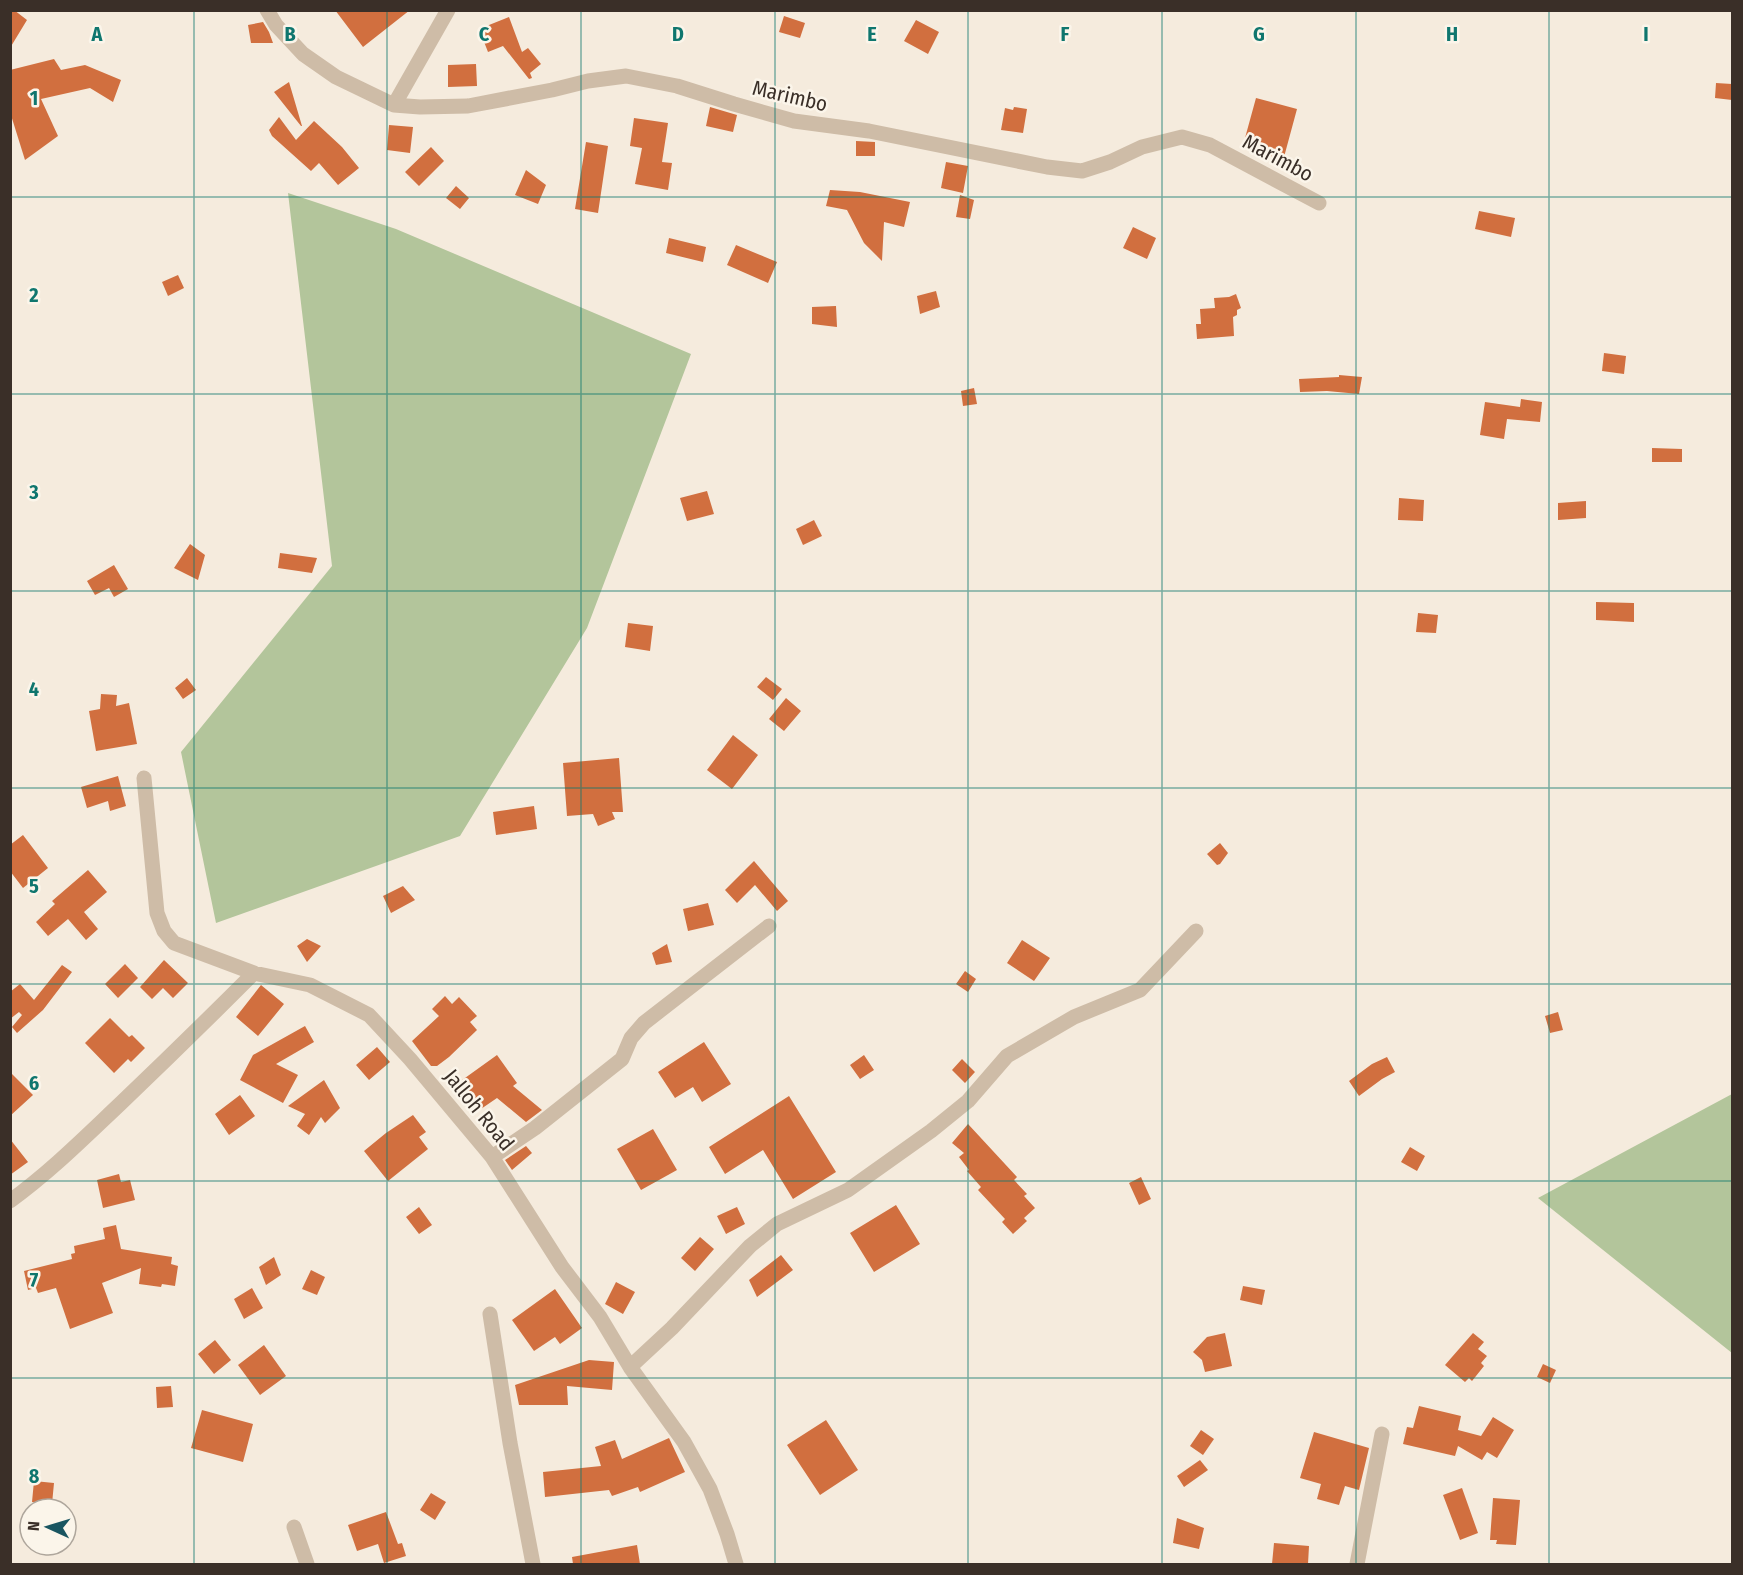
<svg xmlns="http://www.w3.org/2000/svg" width="1743" height="1575" viewBox="0 0 1743 1575" font-family="'Fira Sans Condensed',sans-serif">
<style>
.green{fill:#b3c59b}
.building{fill:#d16f3f}
.lines{fill:none;stroke-linecap:round;stroke-linejoin:round}
.minor{stroke:#cebca7;stroke-width:15}
.grid{fill:none;stroke:#0f766e;stroke-width:1.5;stroke-opacity:0.55}
.labels{text-anchor:middle;dominant-baseline:central;stroke-width:5;stroke-linejoin:round;paint-order:stroke}
.street-label{font-size:21px;fill:#3a2f28;stroke:#fbf5ea}
.grid-label{font-size:20px;text-anchor:middle;font-weight:bold;fill:#0f766e;stroke:#fbf5ea;stroke-width:5;stroke-linejoin:round;paint-order:stroke}
</style>
<rect width="100%" height="100%" fill="#f5ebdd"/>
<!-- green -->
<path class="green" d="M288 193 396 229 691 354 587 628 460 836 216 923 181 752 332 566Z
M1732 1094V1353L1538 1198Z"/>
<!-- building -->
<path class="building" d="M10 10H14L27 20 10 48Z
M335 10H410L363 47Z
M784 16 805 23 800 38 779 32Z
M509 17 522 52 528 48 541 64 530 73 532 78 529 79 503 46 488 52 479 29Z
M916 20 939 32 928 54 904 41Z
M263 22 269 32 273 43H251L248 25Z
M54 59 61 70 85 65 121 80 113 102 90 88 41 99 58 136 25 160 10 112V70Z
M476 64 477 86 448 87V65Z
M289 82 302 126H301L274 92Z
M1716 83 1732 84V100L1715 98Z
M1256 98 1297 109 1284 157 1275 154 1274 157 1261 154 1262 151 1247 146 1249 140 1245 138Z
M710 107 737 115 733 132 706 126Z
M1014 107 1027 109 1023 133 1001 130 1005 108 1013 110Z
M279 117 296 140 314 121 342 147 359 168 338 185 319 163 311 171 272 136 269 130Z
M634 118 668 123 662 162 672 163 668 190 635 184 642 148 630 146Z
M389 125 413 127 410 153 387 150Z
M856 141 875 142V156H856Z
M586 142 608 146 598 213 575 209Z
M431 147 444 161 419 186 405 172Z
M946 162 968 166 963 193 941 188Z
M526 170 546 185 538 204 515 195Z
M456 186 469 198 460 209 446 198Z
M830 190 860 192 910 202 904 227 884 222 882 261 864 243 847 210 826 206Z
M960 195 974 200 970 219 956 217Z
M1479 211 1515 218 1511 237 1475 229Z
M1133 227 1156 238 1147 259 1123 248Z
M669 238 706 247 703 262 666 253Z
M736 245 777 262 768 283 727 265Z
M178 275 184 288 168 296 162 282Z
M936 291 940 307 920 314 917 296Z
M1236 294 1241 308 1237 310V315L1233 317 1234 336 1197 339 1196 324H1201L1200 309 1215 308 1214 298 1229 297Z
M836 306 837 327 812 324V307Z
M1604 353 1626 356 1624 374 1602 371Z
M1339 375 1362 377 1359 394 1327 391 1300 392 1299 379 1339 377Z
M974 388 977 404 963 406 961 391Z
M1521 399 1542 402 1540 422 1507 419 1504 439 1480 435 1485 402 1520 407Z
M1652 448 1682 449V462H1652Z
M707 491 714 514 687 521 680 498Z
M1399 498 1424 500 1423 521 1398 520Z
M1586 501V518L1558 520V503Z
M814 520 822 536 803 545 796 529Z
M190 544 205 555 198 580 174 568Z
M280 553 317 558 312 573 278 568Z
M114 565 128 589 114 597 109 588 95 595 87 581Z
M1596 602 1634 603V622L1596 620Z
M1418 613 1438 615 1436 633 1416 632Z
M628 623 653 626 650 651 625 647Z
M766 677 782 689 773 700 757 687Z
M187 678 196 690 183 699 175 688Z
M101 694 117 695 116 706 129 703 137 744 96 751 89 711 100 709Z
M786 698 801 711 784 731 769 719Z
M733 735 758 755 732 789 707 770Z
M619 758 623 812H612L615 819 598 826 593 814 567 816 563 763Z
M118 776 126 806 110 811 108 801 87 808 81 787Z
M534 806 537 829 496 835 493 812Z
M23 835 48 868 23 888 10 871V845Z
M1220 843 1228 853 1220 864 1217 865 1207 854Z
M754 861 788 901 777 911 755 885 737 903 725 890Z
M88 870 107 892 84 912 98 929 86 940 68 919 48 936 36 922 55 904 52 901Z
M403 886 415 900 391 913 383 896Z
M708 903 714 925 688 931 683 909Z
M307 939 321 946 307 962 297 946Z
M1022 940 1050 958 1034 981 1007 963Z
M667 944 672 962 656 965 652 953Z
M164 960 188 983 173 998 163 988 152 999 140 987Z
M125 964 138 978 118 998 105 984Z
M62 965 72 972 43 1010 17 1033 12 1027 22 1015 19 1012 10 1019V992L20 984 34 1000Z
M965 971 976 979 968 992 956 984Z
M261 985 284 1004 258 1036 236 1017Z
M445 996 452 1004 459 997 477 1016 470 1022 477 1030 449 1057 437 1066H431L412 1041 439 1016 432 1009Z
M1558 1012 1563 1030 1550 1033 1545 1016Z
M110 1018 129 1037 132 1035 145 1048 131 1062 128 1059 114 1073 85 1043Z
M305 1026 314 1042 276 1064 298 1075 283 1103 240 1080 253 1055Z
M704 1042 731 1084 702 1102 693 1087 675 1098 658 1072Z
M377 1047 390 1062 369 1080 356 1065Z
M497 1055 517 1083 513 1086 542 1110 526 1122 497 1098 478 1111 458 1083Z
M864 1055 874 1070 860 1079 850 1065Z
M1387 1057 1395 1072 1382 1079 1359 1096 1349 1081 1372 1064Z
M962 1059 975 1072 965 1083 952 1070Z
M10 1072 33 1095 10 1116Z
M324 1080 340 1108 325 1123 321 1117 309 1135 297 1126 305 1114 288 1106Z
M240 1095 255 1116 229 1135 215 1114Z
M789 1096 836 1172 793 1199 763 1150 725 1174 709 1147Z
M413 1115 426 1132 419 1137 428 1149 388 1181 364 1151 386 1133Z
M968 1124 1017 1177 1014 1180 1027 1194 1024 1196 1035 1208 1024 1218 1027 1221 1013 1234 1002 1222 1005 1219 978 1190 981 1187 967 1171 969 1170 959 1157 964 1153 952 1143Z
M653 1129 677 1170 641 1190 617 1149Z
M10 1139 28 1162 10 1175Z
M526 1146 532 1153 512 1170 505 1160Z
M1410 1147 1425 1156 1417 1171 1401 1162Z
M119 1174 121 1182 130 1180 135 1200 103 1208 97 1180Z
M1141 1177 1151 1199 1139 1205 1129 1183Z
M896 1205 920 1244 874 1272 850 1233Z
M419 1207 432 1225 419 1234 406 1217Z
M737 1207 745 1224 726 1234 717 1216Z
M116 1225 121 1249 172 1257 171 1264 178 1266 175 1286 162 1284 161 1287 139 1284 141 1268 102 1283 113 1313 70 1329 56 1288 38 1293 36 1288 28 1290 24 1271 72 1259 71 1254 75 1253 74 1246 105 1239 103 1228Z
M700 1237 714 1249 695 1271 681 1258Z
M781 1255 793 1270 757 1297 749 1280Z
M274 1257 281 1275 266 1285 259 1267Z
M311 1270 325 1277 317 1295 302 1289Z
M616 1282 635 1292 623 1314 605 1304Z
M1243 1286 1265 1290 1262 1305 1240 1300Z
M252 1288 263 1308 244 1319 234 1299Z
M555 1289 582 1328 560 1344 555 1337 534 1351 512 1320Z
M1225 1333 1232 1366 1205 1372 1202 1360 1193 1352 1207 1337Z
M1473 1333 1484 1342 1478 1349 1487 1356 1481 1363 1484 1366 1472 1381 1469 1378 1465 1382 1445 1365Z
M215 1340 231 1360 214 1374 198 1354Z
M264 1345 286 1376 260 1395 238 1365Z
M589 1360 614 1362 612 1390 567 1386 568 1405H519L515 1385Z
M1543 1364 1556 1370 1550 1383 1537 1377Z
M171 1386 173 1407 157 1408 156 1387Z
M1419 1406 1461 1416 1458 1430 1481 1436 1493 1417 1514 1430 1497 1458 1487 1452 1482 1460 1458 1446 1455 1456 1403 1444 1407 1427 1413 1428Z
M202 1410 253 1424 243 1462 191 1448Z
M826 1420 858 1470 820 1495 787 1445Z
M1201 1430 1214 1439 1203 1455 1190 1446Z
M1314 1432 1369 1448 1359 1490 1345 1486 1339 1505 1317 1499 1321 1484 1300 1478Z
M669 1438 685 1472 640 1492 638 1487 612 1496 609 1490 545 1497 543 1472 601 1466 595 1447 615 1440 622 1459Z
M1200 1460 1208 1470 1184 1487 1177 1476Z
M34 1481 54 1483 52 1504 32 1502Z
M1462 1488 1478 1533 1460 1540 1443 1495Z
M431 1493 446 1502 435 1520 420 1510Z
M1493 1498 1520 1500 1516 1545 1496 1544 1497 1540H1490Z
M386 1512 398 1544 402 1543 406 1556 384 1563 378 1544 357 1551 348 1525Z
M1177 1518 1204 1528 1199 1549 1173 1543Z
M1274 1543 1309 1546 1308 1564H1272Z
M637 1545 640 1564H573L572 1557Z"/>
<g class="lines">
<!-- minor -->
<path class="minor" d="M267 10 276 25 303 54 336 77 394 105 420 107 468 106 552 90 588 81 626 76 677 86 734 104 794 121 869 131 1047 167 1082 171 1110 162 1142 147 1182 137 1210 145 1319 203
M394 105 448 10
M144 778 157 913 164 931 174 943 254 973 310 985 369 1015 410 1059 492 1157 562 1267 600 1317 630 1367 684 1442 710 1489 727 1534 736 1564
M492 1157 535 1128 622 1059 631 1038 644 1023 769 926
M10 1201C50 1172 84 1138 120 1104 165 1061 210 1017 254 973
M490 1314 510 1443 533 1564
M630 1367 672 1328 750 1246 777 1224 848 1190 931 1131 968 1101 1007 1056 1074 1017 1140 990 1196 931
M294 1527 307 1564
M1357 1564 1382 1434"/>
</g>
<!-- grid -->
<path class="grid" d="M194 10V1564M387 10V1564M581 10V1564M775 10V1564M968 10V1564M1162 10V1564M1356 10V1564M1549 10V1564M10 197H1732M10 394H1732M10 591H1732M10 788H1732M10 984H1732M10 1181H1732M10 1378H1732"/>
<g class="labels">
<!-- street labels -->
<g class="street-label">
<text transform="translate(790 96) rotate(13)">Marimbo</text>
<text transform="translate(1278 158) rotate(28)">Marimbo</text>
<text transform="translate(479 1110) rotate(51)">Jalloh Road</text>
</g>
</g>
<g class="grid-label">
<text x="97" y="41">A</text>
<text x="290" y="41">B</text>
<text x="484" y="41">C</text>
<text x="678" y="41">D</text>
<text x="872" y="41">E</text>
<text x="1065" y="41">F</text>
<text x="1259" y="41">G</text>
<text x="1452" y="41">H</text>
<text x="1646" y="41">I</text>
<text x="34" y="105">1</text>
<text x="34" y="302">2</text>
<text x="34" y="499">3</text>
<text x="34" y="696">4</text>
<text x="34" y="893">5</text>
<text x="34" y="1090">6</text>
<text x="34" y="1287">7</text>
<text x="34" y="1483">8</text>
</g>
<!-- border -->
<rect width="1743" height="1575" fill="none" stroke="#3a2f28" stroke-width="24"/>
<!-- north arrow -->
<g transform="translate(48 1527) rotate(274)"><circle r="28" fill="#fbf5ea" stroke="#aea69c" stroke-width="1.5"/>
<path d="M0-4.5L10 22L0 15L-10 22Z" fill="#195560"/>
<text y="-9" font-size="16" font-weight="bold" text-anchor="middle" fill="#3a2f28">N</text>
</g>
</svg>
